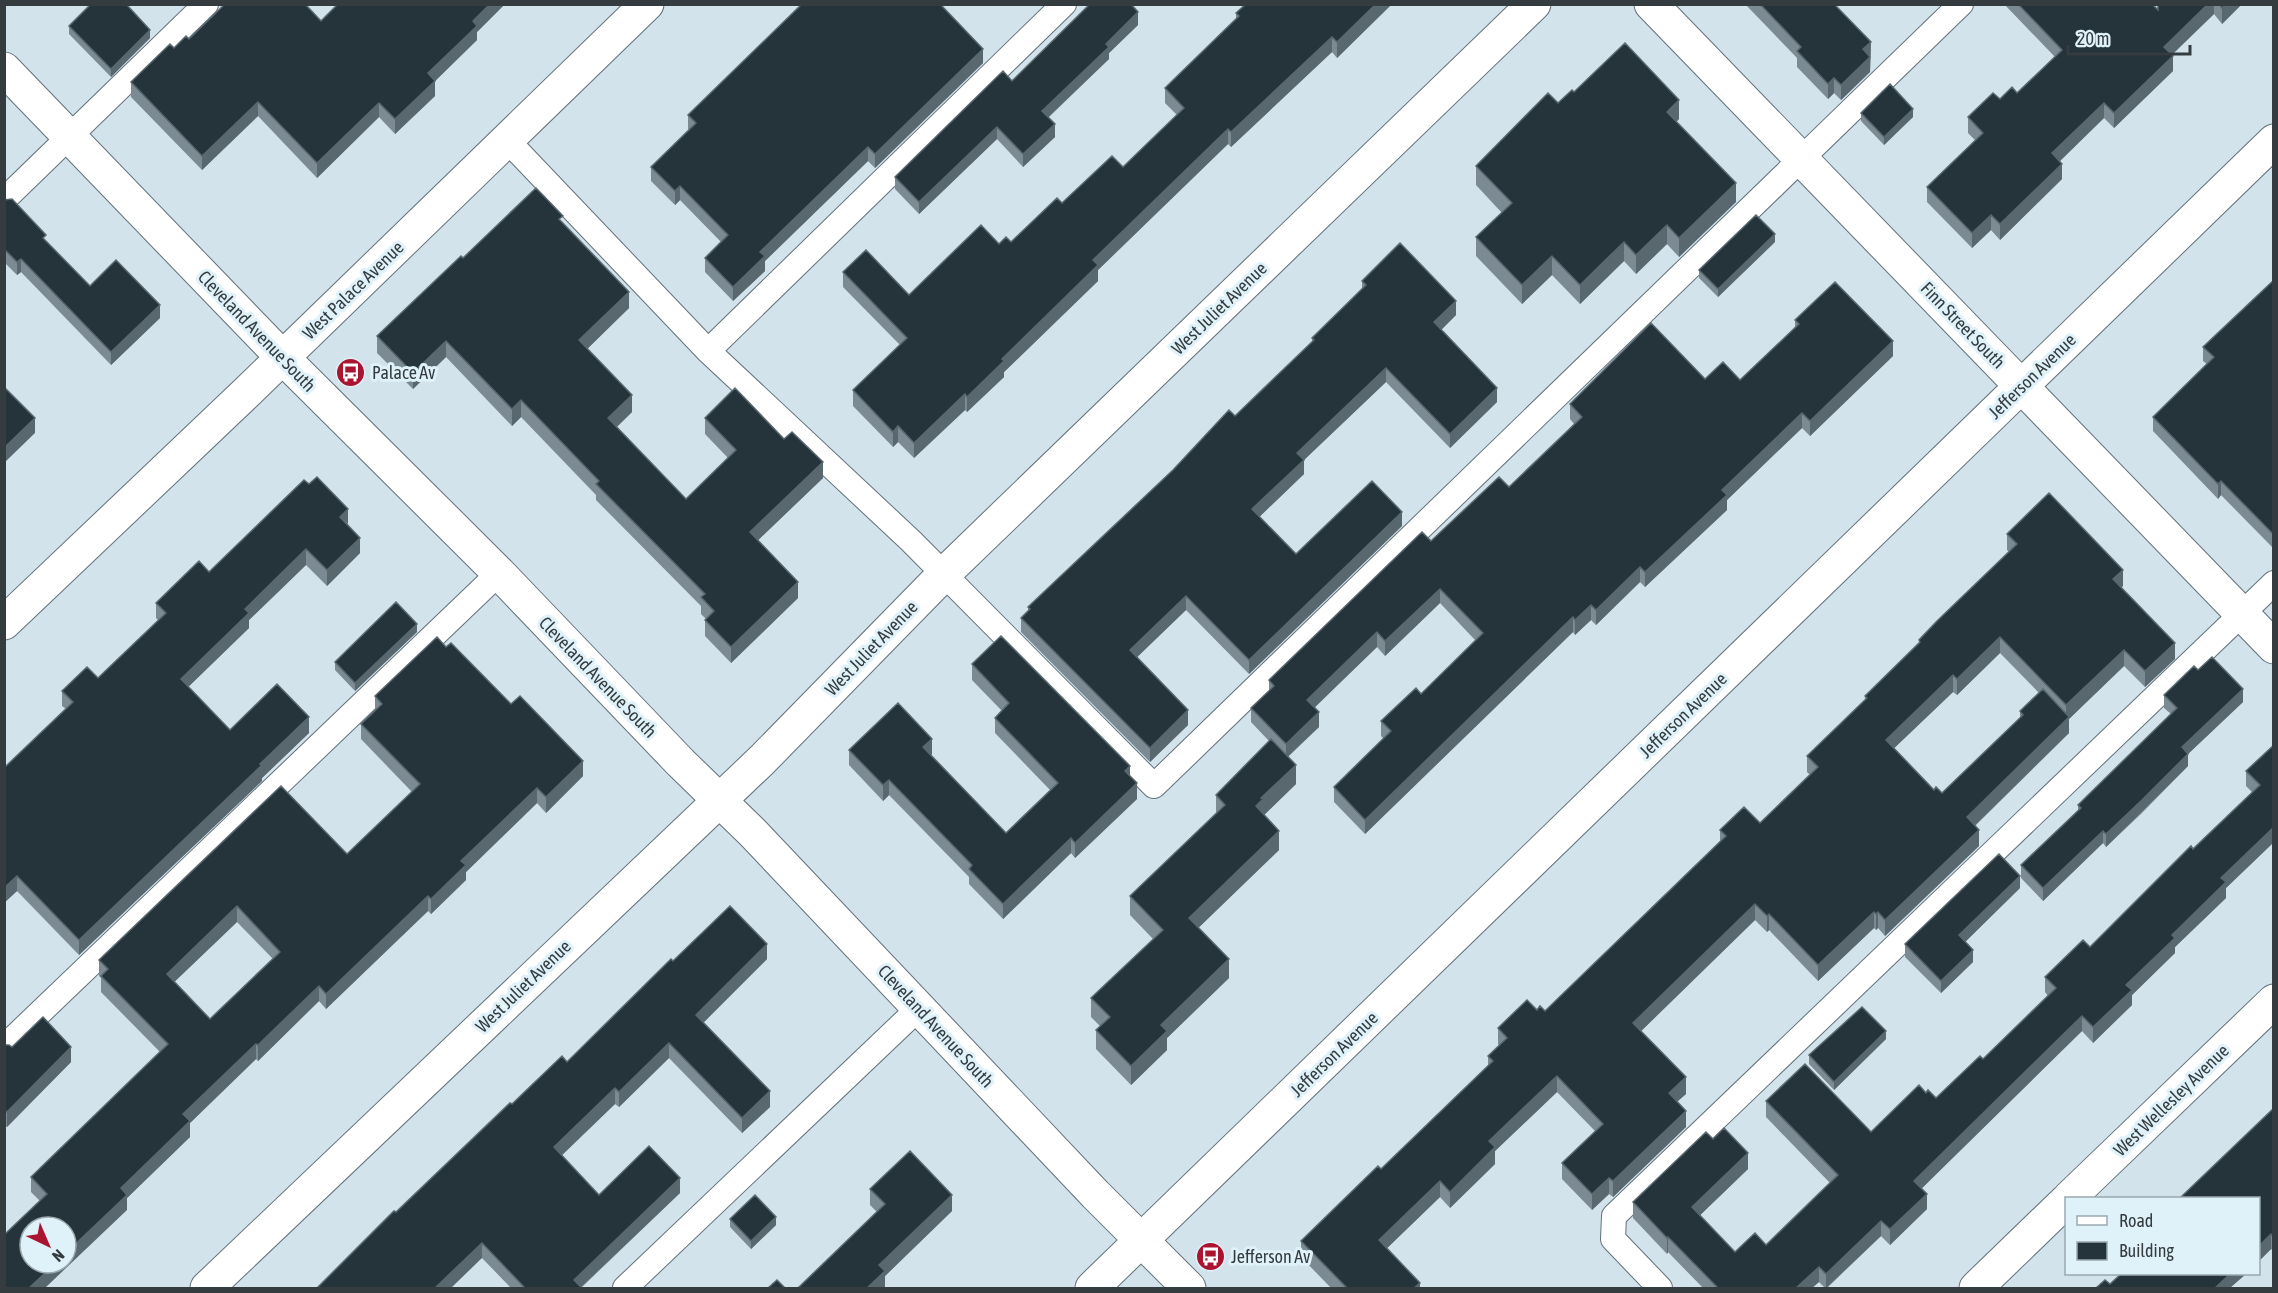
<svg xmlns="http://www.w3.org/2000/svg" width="2278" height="1293" viewBox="0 0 2278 1293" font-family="'Asap Condensed',sans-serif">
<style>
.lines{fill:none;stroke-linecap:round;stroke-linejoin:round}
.lane-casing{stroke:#627179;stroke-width:26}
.street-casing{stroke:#627179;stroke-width:35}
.secondary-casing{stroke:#627179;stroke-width:35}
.lane{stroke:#fff;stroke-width:24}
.street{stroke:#fff;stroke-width:33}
.secondary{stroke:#fff;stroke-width:33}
.wall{fill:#7c8b93;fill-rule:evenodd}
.shaded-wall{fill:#59686f}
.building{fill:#25333a;stroke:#59686f;stroke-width:1.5;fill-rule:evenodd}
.labels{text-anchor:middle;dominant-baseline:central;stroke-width:6;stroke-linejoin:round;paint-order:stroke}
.street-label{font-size:18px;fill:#353c40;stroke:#dff1f9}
.poi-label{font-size:18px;fill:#353c40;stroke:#dff1f9;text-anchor:start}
</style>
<rect width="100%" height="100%" fill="#d2e3ec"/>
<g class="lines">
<defs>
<path id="lane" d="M507 140 708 351 911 541 1154 786 1961 4
M4 200 206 4
M708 351 1064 4
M4 1047 499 573
M625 1288 919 1008
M1660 1288 1613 1239 1614 1216 2274 583"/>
<path id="street" d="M1651 4 2274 647
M4 623 246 393 647 4
M2069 1198 2274 1001
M207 1288 762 760 944 574 1534 4
M1092 1288 2274 141
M1976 1288 2066 1201"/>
<path id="secondary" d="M4 69 283 358 499 573 681 763 753 833 1095 1194 1189 1288"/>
</defs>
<!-- lane casing -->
<use href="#lane" class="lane-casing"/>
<!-- street casing -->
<use href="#street" class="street-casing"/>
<!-- secondary casing -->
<use href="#secondary" class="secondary-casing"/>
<!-- lane -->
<use href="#lane" class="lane"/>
<!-- street -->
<use href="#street" class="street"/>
<!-- secondary -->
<use href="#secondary" class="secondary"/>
</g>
<!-- wall -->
<path class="wall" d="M338 4H505L477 32V40L435 81V96L395 134 379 117 317 178 258 116 202 170 131 97V82L174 48 189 39 321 21Z
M1246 4H1392L1337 58 1332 52 1231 147 1228 144 1098 270V281L1004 372V377L967 412 965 410 914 458 898 442 893 447 853 406V390L900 345 843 287V272L909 295 999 244 1011 242 1062 203 1123 167 1177 115 1165 103V88L1236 19V13Z
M1745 4H1834L1871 42 1870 72 1841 100 1834 93 1828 99 1797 67V58Z
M2004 4H2152L2158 10V4H2242L2222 24 2214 14 2172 55 2173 71 2114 128 2104 118 2059 161 2062 179 2000 240 1991 230 1972 248 1927 202V187L1975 140 1968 133V117L2000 99 2017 93 2055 57Z
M1138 25 1109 53V59L1048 118 1055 137 1023 167 997 139 919 214 895 189V177L1012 81Z
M69 26 150 38 111 77 69 34Z
M983 63 875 168 868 161 765 261V271L733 301 705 272V258L721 242 680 200 675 205 651 181V167L689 130 688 129V115Z
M1574 92 1679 119 1676 122 1736 202 1679 257 1667 244 1636 274 1624 261 1580 304 1552 275 1522 304 1476 256V237L1502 213 1476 185V166L1558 103Z
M1861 113 1913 117 1884 145 1861 121Z
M4 200 46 241 90 286 160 318 111 365 21 272 17 275 4 262Z
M563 223 629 308 587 349 632 412 617 427 686 499 728 458 705 434V418L784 439 823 478 758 540 798 598 731 663 705 636V620L706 619 701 614V606L596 500V495L521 417 512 426 446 357 413 389 377 353V336L463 258Z
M1775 242 1718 297 1699 278V270Z
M2274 280V549L2221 495 2218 499 2153 431V417L2207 364 2203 361V347Z
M1362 281 1456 315 1441 330 1497 402 1450 448 1386 382 1304 460V474L1259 517 1296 554 1402 526 1249 674 1186 610 1137 657 1188 725 1150 762 1021 632V618L1028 611V607L1235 416 1312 342V338L1362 290Z
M1795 320 1893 356 1810 436 1802 428 1727 500V510L1645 587 1640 582 1596 625 1591 620 1575 635 1573 632 1365 834 1334 802V787L1384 739 1381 736V721L1421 694 1476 641 1440 603 1385 656 1377 647 1314 707 1319 727 1288 757 1296 784 1264 815 1279 850 1198 928 1229 978 1167 1038V1050L1131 1085 1096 1049V1030L1100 1026 1091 1017V998L1153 939 1130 915V896L1216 813V795L1269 741 1251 722V708L1269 691V680L1431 541 1509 487 1574 424 1570 419V404L1705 379 1740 380 1795 327Z
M348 524 360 553 327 586 306 565 249 620V628L188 687 230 730 309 733 262 778V781L79 955 17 891 4 903 66 709 62 706V691L98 678 158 620 156 618V603L209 572Z
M2007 534 2123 586 2121 587 2175 659 2145 687 2124 666 2069 719V733L1975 826 1979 846 1885 936 1878 928 1876 930 1874 928 1818 981 1769 930 1767 932 1755 920 1641 1031 1686 1094 1677 1101 1686 1127 1613 1197 1609 1194 1592 1210 1562 1179V1163L1595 1131 1557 1092 1495 1151V1164L1450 1208 1440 1197 1387 1248 1420 1288H1331L1301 1257V1241L1381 1169 1488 1066V1056L1499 1046 1498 1044V1028L1537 1010 1545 1011 1720 841V830L1760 823 1810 775 1807 772V756L1865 700V696L1919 643V640L2009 552 2007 550ZM2000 653 2039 693 2020 711V718L1942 793 1934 790 1894 748 1953 692 1957 695Z
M417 632 355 691 335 670V662Z
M446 647 583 776 546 813 537 803 466 872V880L431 914 428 911 326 1009 319 1001 258 1061 256 1059 190 1123V1137L127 1198V1210L40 1201 31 1192V1177L160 1052 101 992V978L99 976V960L347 854 412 792 361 739V724L375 711V696ZM237 922 273 959 210 1019 174 982Z
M972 664 1130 776 1137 799 1075 858 1071 853 1003 919 969 884V877L889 795 883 801 849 765V750L932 754 931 755 1006 833 1050 790 995 733V718L1002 711 972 680Z
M2198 670 2243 702 2188 754V766L2142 813 2106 847 2103 843 2043 901 2021 878V865L2078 810V805L2171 714 2164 708V695Z
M2274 745V842L2226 888V898L2175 947V953L2132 995V1005L2093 1043 2082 1031 1921 1189 1927 1209 1890 1245 1881 1236 1827 1288H1825L1819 1282 1812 1288H1703L1668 1252 1667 1254 1633 1218V1202L1713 1139 1748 1169 1700 1215 1735 1252 1766 1245 1830 1183 1766 1117V1101L1871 1132 1926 1093 1936 1098 1983 1059 2048 996 2045 992V977L2090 947 2252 792 2246 786V771Z
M2020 888 1965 942 1973 962 1941 993 1905 957V944Z
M767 959 703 1023 770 1107 742 1133 669 1058 619 1107 615 1104 561 1155 599 1195 680 1193 581 1288H582H511L482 1258 396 1212 512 1104 567 1062 673 961Z
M1886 1039 1834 1090 1809 1064V1055Z
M4 1045 71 1062 7 1127 4 1125Z
M2274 1108V1252L2271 1249 2259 1261V1198Z
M870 1189 952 1211 885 1276V1287L877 1212 870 1205Z
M730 1219 776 1225 751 1249 730 1227Z"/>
<!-- shaded-wall -->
<path class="shaded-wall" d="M490 4H505L477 32V40L428 88V73L473 21Z
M1376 4H1392L1337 58V42Z
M2208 4H2214V14L2164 62V47Z
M2226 4H2242L2222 24V8Z
M1138 12V25L1109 53V59L1042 123V111L1106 44Z
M150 30V38L111 77V69Z
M1332 37V52L1231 147V132Z
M1871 42 1870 72 1841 100V85L1863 49Z
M983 49V63L875 168V154Z
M2173 56V71L2114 128V113Z
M1834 78V93L1828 99V84Z
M435 81V96L395 134V119Z
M1679 100V119L1667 131V112Z
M258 102V116L202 170V156Z
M379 103V117L317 178V163Z
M2104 103V118L2052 169V153Z
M1913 109V117L1884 145V137Z
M1055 124V137L1023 167V154Z
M997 127V139L919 214V202Z
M1228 129V144L1098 270V281L1004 372V377L967 412V397L1002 359 1093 260Z
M868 147V161L765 261V271L733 301V287L760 252Z
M2062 164V179L2000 240V224Z
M1736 183V202L1679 257V238Z
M680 186V200L675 205V191Z
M1991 215V230L1972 248V233Z
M1667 225V244L1636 274V255Z
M1775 234V242L1718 297V289Z
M1624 242V261L1580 304V285Z
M1552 256V275L1522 304V285Z
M21 259V272L17 275V262Z
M629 292V308L579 357V340Z
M1456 301V315L1434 337V322Z
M160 305V318L111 365V352Z
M446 341V357L413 389V373Z
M1893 341V356L1810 436V421Z
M1386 368V382L1304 460V474L1252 524V509L1297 453Z
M1497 388V402L1450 448V434Z
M965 394V410L914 458V443Z
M632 395V412L608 435V418Z
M521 400V417L512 426V409Z
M1802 413V428L1727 500V510L1645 587V572L1722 490Z
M35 418V433L4 463V448Z
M898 426V442L893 447V432Z
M823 462V478L750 548V532Z
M2221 481V495L2218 499V484Z
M348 509V524L340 517Z
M1402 512V526L1249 674V660Z
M360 538V553L327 586V570Z
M306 549V565L249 620V628L181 694V679L245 609Z
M1640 567V582L1596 625V610Z
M2123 570V586L2113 595V579Z
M798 582V598L731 663V647Z
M1440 589V603L1385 656V641Z
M1186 596V610L1130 664V650Z
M1591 605V620L1575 635V620Z
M1573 617V632L1365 834V820Z
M417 624V632L355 691V683Z
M1377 632V647L1307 715V700Z
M2000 637V653L1957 695V679Z
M2175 643V659L2145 687V671Z
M2124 650V666L2069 719V733L1967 833V817L2066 720V705Z
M1953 675V692L1886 756V740Z
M2243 689V702L2188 754V766L2106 847V834L2182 747Z
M1188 710V725L1150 762V748Z
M1319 712V727L1286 758V744Z
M309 717V733L262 778V781L79 955V940Z
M932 739V754L923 763V747Z
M583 761V776L546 813V797Z
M1296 765V784L1263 816 1256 806 1261 798Z
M1130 766V782L1125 771Z
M889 780V795L883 801V785Z
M1137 783V799L1075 858V843Z
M537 788V803L466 872V880L431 914V899L461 861Z
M2274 827V842L2226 888V898L2175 947V953L2132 995V1005L2093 1043V1027L2126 985 2221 878Z
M1979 830V846L1885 936V920Z
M1279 831V850L1189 937V918Z
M2103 831V843L2043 901V888Z
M1071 838V853L1003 919V904Z
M17 876V891L4 903V888Z
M2020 876V888L1959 948V935Z
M428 896V911L326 1009V994Z
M1755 904V920L1633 1039V1023Z
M237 906V922L167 989V974Z
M1874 912V928L1818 981V965Z
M1878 912V928L1876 930V914Z
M1769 914V930L1767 932V916Z
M767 944V959L696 1030V1015Z
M1973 950V962L1941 993V981Z
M1229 959V978L1167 1038V1050L1131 1085V1066L1161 1025Z
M319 986V1001L258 1061V1045Z
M2082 1016V1031L1914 1196V1181Z
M1886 1031V1039L1834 1090V1082Z
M669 1043V1058L619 1107V1092Z
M256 1044V1059L190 1123V1137L127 1198V1210L45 1288H29L56 1263H66V1253L183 1114Z
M71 1047V1062L7 1127V1112Z
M1557 1076V1092L1495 1151V1164L1450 1208V1192L1489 1141Z
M1686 1077V1094L1669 1109V1093Z
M615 1088V1104L554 1163V1147Z
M770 1091V1107L742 1133V1118Z
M1686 1111V1127L1613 1197V1181Z
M1748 1153V1169L1692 1223V1207Z
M680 1178V1193L580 1288 574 1280Z
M1609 1178V1194L1592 1210V1194Z
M1440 1181V1197L1379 1256V1240Z
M1927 1194V1209L1890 1245V1229Z
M952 1195V1211L885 1276V1287L883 1288H867L879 1265Z
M776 1217V1225L751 1249V1241Z
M1881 1221V1236L1826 1288V1274Z
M2271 1234V1249L2259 1261V1246Z
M1668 1237V1252L1667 1254V1238Z
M482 1243V1258L451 1288H435Z
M1819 1267V1282L1812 1288H1796Z
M2230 1274H2246L2230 1288H2215Z
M1420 1283V1288H1414Z"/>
<!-- building -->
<path class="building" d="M91 4H126L150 30 111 69 69 26Z
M225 4H305L321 21 338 4H490L473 21 477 26 428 73 435 81 395 119 379 103 317 163 258 102 202 156 131 82 170 44 174 48 186 36 189 39Z
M802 4H940L983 49 875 154 868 147 760 252 765 256 733 287 705 258 728 235 680 186 675 191 651 167 696 123 688 115Z
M1090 4H1131L1138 12 1106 44 1109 47 1042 111 1055 124 1023 154 997 127 919 202 895 177 1003 71 1012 81Z
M1246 4H1376L1337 42 1332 37 1231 132 1228 129 1093 260 1098 265 1002 359 1004 361 967 397 965 394 914 443 898 426 893 432 853 390 907 338 843 272 866 250 909 295 981 225 999 244 1006 237 1011 242 1057 198 1062 203 1112 156 1123 167 1184 108 1165 88 1239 16 1236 13Z
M1760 4H1834L1871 42 1863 49 1870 57 1841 85 1834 78 1828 84 1797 51 1801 47Z
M2018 4H2152L2158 10V4H2208L2164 47 2173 56 2114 113 2104 103 2052 153 2062 164 2000 224 1991 215 1972 233 1927 187 1983 133 1968 117 1993 93 2000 99 2012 87 2017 93 2062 50Z
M2219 4H2226L2222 8Z
M1625 43 1679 100 1667 112 1736 183 1679 238 1667 225 1636 255 1624 242 1580 285 1552 256 1522 285 1476 237 1512 203 1476 166 1548 93 1558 103 1572 90 1574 92Z
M1890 84 1913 109 1884 137 1861 113Z
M536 188 563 216 559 219 629 292 579 340 632 395 608 418 686 499 736 450 705 418 735 388 784 439 792 432 823 462 750 532 798 582 731 647 705 620 714 611 701 597 705 594 596 484 599 481 521 400 512 409 446 341 413 373 377 336 461 256 463 258Z
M12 199 46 235 43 238 90 286 116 260 160 305 111 352 21 259 17 262 4 249V200Z
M1756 215 1775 234 1718 289 1699 270Z
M1400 243 1456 301 1434 322 1497 388 1450 434 1386 368 1297 453 1304 460 1252 509 1296 554 1372 481 1402 512 1249 660 1186 596 1130 650 1188 710 1150 748 1021 618 1030 609 1028 607 1173 470 1229 410 1235 416 1314 340 1312 338 1366 285 1362 281Z
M2274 280V535L2221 481 2218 484 2153 417 2214 357 2203 347Z
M1835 282 1893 341 1810 421 1802 413 1722 490 1727 495 1645 572 1640 567 1596 610 1591 605 1575 620 1573 617 1365 820 1334 787 1391 731 1381 721 1416 688 1421 694 1483 633 1440 589 1385 641 1377 632 1307 700 1319 712 1286 744 1251 708 1274 686 1269 680 1422 532 1431 541 1499 477 1509 487 1582 417 1570 404 1651 323 1705 379 1723 362 1740 380 1799 324 1795 320Z
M4 387 35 418 4 448Z
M317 477 348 509 340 517 360 538 327 570 306 549 245 609 249 613 181 679 230 730 277 684 309 717 260 764 262 765 79 940 17 876 4 888V768L73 702 62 691 87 667 98 678 166 613 156 603 199 561 209 572 304 480 309 484Z
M2049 493 2123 570 2113 579 2175 643 2145 671 2124 650 2066 705 2000 637 1957 679 1953 675 1886 740 1934 790 1936 787 1942 793 2023 715 2020 711 2043 689 2069 717 1967 817 1979 830 1885 920 1878 912 1876 914 1874 912 1818 965 1769 914 1767 916 1755 904 1633 1023 1686 1077 1669 1093 1686 1111 1613 1181 1609 1178 1592 1194 1562 1163 1603 1124 1557 1076 1489 1141 1495 1147 1450 1192 1440 1181 1379 1240 1420 1283 1414 1288H1347L1301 1241 1378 1166 1381 1169 1493 1061 1488 1056 1507 1038 1498 1028 1527 1000 1537 1010 1540 1006 1545 1011 1726 836 1720 830 1744 807 1760 823 1818 767 1807 756 1867 698 1865 696 1920 642 1919 640 1937 621 2017 544 2007 534Z
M396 602 417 624 355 683 335 662Z
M1001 636 1130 766 1125 771 1137 783 1075 843 1071 838 1003 904 969 869 972 865 889 780 883 785 849 750 898 703 932 739 923 747 1006 833 1058 783 995 718 1009 703 972 664Z
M437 637 446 647 451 643 511 704 520 696 583 761 546 797 537 788 461 861 466 865 431 899 428 896 326 994 319 986 258 1045 256 1044 183 1114 190 1121 121 1188 127 1195 66 1253V1227H30V1263H56L29 1288H4V1235L47 1194 31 1177 168 1044 101 976 108 969 99 960 281 786 347 854 420 784 361 724 382 704 375 696ZM237 906 280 952 210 1019 167 974Z
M2212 657 2243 689 2182 747 2188 754 2142 800 2106 834 2103 831 2043 888 2021 865 2081 808 2078 805 2177 708 2164 695 2194 666 2198 670Z
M1271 739 1296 765 1261 798 1263 799 1256 806 1279 831 1189 918 1229 959 1161 1025 1167 1031 1131 1066 1096 1030 1110 1017 1091 998 1163 930 1130 896 1225 805 1216 795Z
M2274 745V827L2221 878 2226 882 2172 935 2175 938 2126 985 2132 990 2093 1027 2082 1016 1914 1181 1927 1194 1890 1229 1881 1221 1826 1274 1819 1267 1796 1288H1718L1668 1237 1667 1238 1633 1202 1706 1132 1713 1139 1724 1128 1748 1153 1692 1207 1735 1252 1755 1233 1766 1245 1838 1175 1766 1101 1805 1064 1871 1132 1919 1085 1926 1093 1928 1090 1936 1098 1980 1056 1983 1059 2056 988 2045 977 2083 940 2090 947 2191 846 2193 849 2260 785 2246 771Z
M1999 854 2020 876 1959 935 1973 950 1941 981 1905 944Z
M730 906 767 944 696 1015 770 1091 742 1118 669 1043 619 1092 615 1088 554 1147 599 1195 649 1146 680 1178 574 1280 582 1288H525L482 1243 435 1288H317L394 1211 396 1212 510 1103 512 1104 562 1056 567 1062 671 959 673 961Z
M1862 1007 1886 1031 1834 1082 1809 1055Z
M43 1017 71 1047 7 1112 4 1109V1045H9L12 1047Z
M2274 1108V1237L2271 1234 2259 1246V1198H2180Z
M910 1151 952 1195 879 1265 885 1271 867 1288H798L885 1204 870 1189Z
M755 1195 776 1217 751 1241 730 1219Z
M2121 1274H2230L2215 1288H2096L2105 1280 2110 1284Z
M777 1280 785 1288H768Z"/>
<!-- icons -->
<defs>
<symbol id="bus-disc" viewBox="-11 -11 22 22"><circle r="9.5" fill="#aa1431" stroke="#dff1f9"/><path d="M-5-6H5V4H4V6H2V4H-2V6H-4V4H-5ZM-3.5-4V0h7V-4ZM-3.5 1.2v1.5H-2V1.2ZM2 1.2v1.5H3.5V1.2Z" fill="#fff"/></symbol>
</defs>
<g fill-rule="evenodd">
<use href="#bus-disc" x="334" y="356" width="33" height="33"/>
<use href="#bus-disc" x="1194" y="1240" width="33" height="33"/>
</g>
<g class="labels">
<!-- street labels -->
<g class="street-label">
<text transform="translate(353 290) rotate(-44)">West Palace Avenue</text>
<text transform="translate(1219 308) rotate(-44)">West Juliet Avenue</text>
<text transform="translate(1963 325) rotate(46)">Finn Street South</text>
<text transform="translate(257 331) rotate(46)">Cleveland Avenue South</text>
<text transform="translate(2032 376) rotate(-44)">Jefferson Avenue</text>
<text transform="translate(871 648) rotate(-46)">West Juliet Avenue</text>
<text transform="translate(598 677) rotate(46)">Cleveland Avenue South</text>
<text transform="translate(1683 715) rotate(-44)">Jefferson Avenue</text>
<text transform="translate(523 986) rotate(-44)">West Juliet Avenue</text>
<text transform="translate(936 1026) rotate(47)">Cleveland Avenue South</text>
<text transform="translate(1334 1054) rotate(-44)">Jefferson Avenue</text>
<text transform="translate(2171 1100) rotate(-44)">West Wellesley Avenue</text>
</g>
<!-- poi labels -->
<g class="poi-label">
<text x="372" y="372">Palace Av</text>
<text x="1231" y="1256">Jefferson Av</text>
</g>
</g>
<!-- border -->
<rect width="2278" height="1293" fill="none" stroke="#353c40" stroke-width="12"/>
<!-- legend -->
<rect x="2065" y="1197" width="195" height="78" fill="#dff1f9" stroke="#9ba9af" stroke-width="1.5"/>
<rect x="2077" y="1216" width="30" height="9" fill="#ffffff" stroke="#9ba9af" stroke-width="1.5"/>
<text x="2119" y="1227" font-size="18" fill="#353c40">Road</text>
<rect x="2077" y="1242" width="30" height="18" fill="#25333a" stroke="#9ba9af" stroke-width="1.5"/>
<text x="2119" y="1257" font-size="18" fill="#353c40">Building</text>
<!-- north arrow -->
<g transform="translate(48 1245) rotate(136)"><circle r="28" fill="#dff1f9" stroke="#9ba9af" stroke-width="1.5"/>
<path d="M0-4.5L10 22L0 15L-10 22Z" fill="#aa1431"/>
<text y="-9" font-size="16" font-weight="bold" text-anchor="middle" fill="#353c40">N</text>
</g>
<!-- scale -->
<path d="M2068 45v9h122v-9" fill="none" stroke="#353c40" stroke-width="3"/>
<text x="2077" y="45" font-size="18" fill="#353c40" stroke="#dff1f9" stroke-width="4.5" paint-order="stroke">20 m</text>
</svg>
